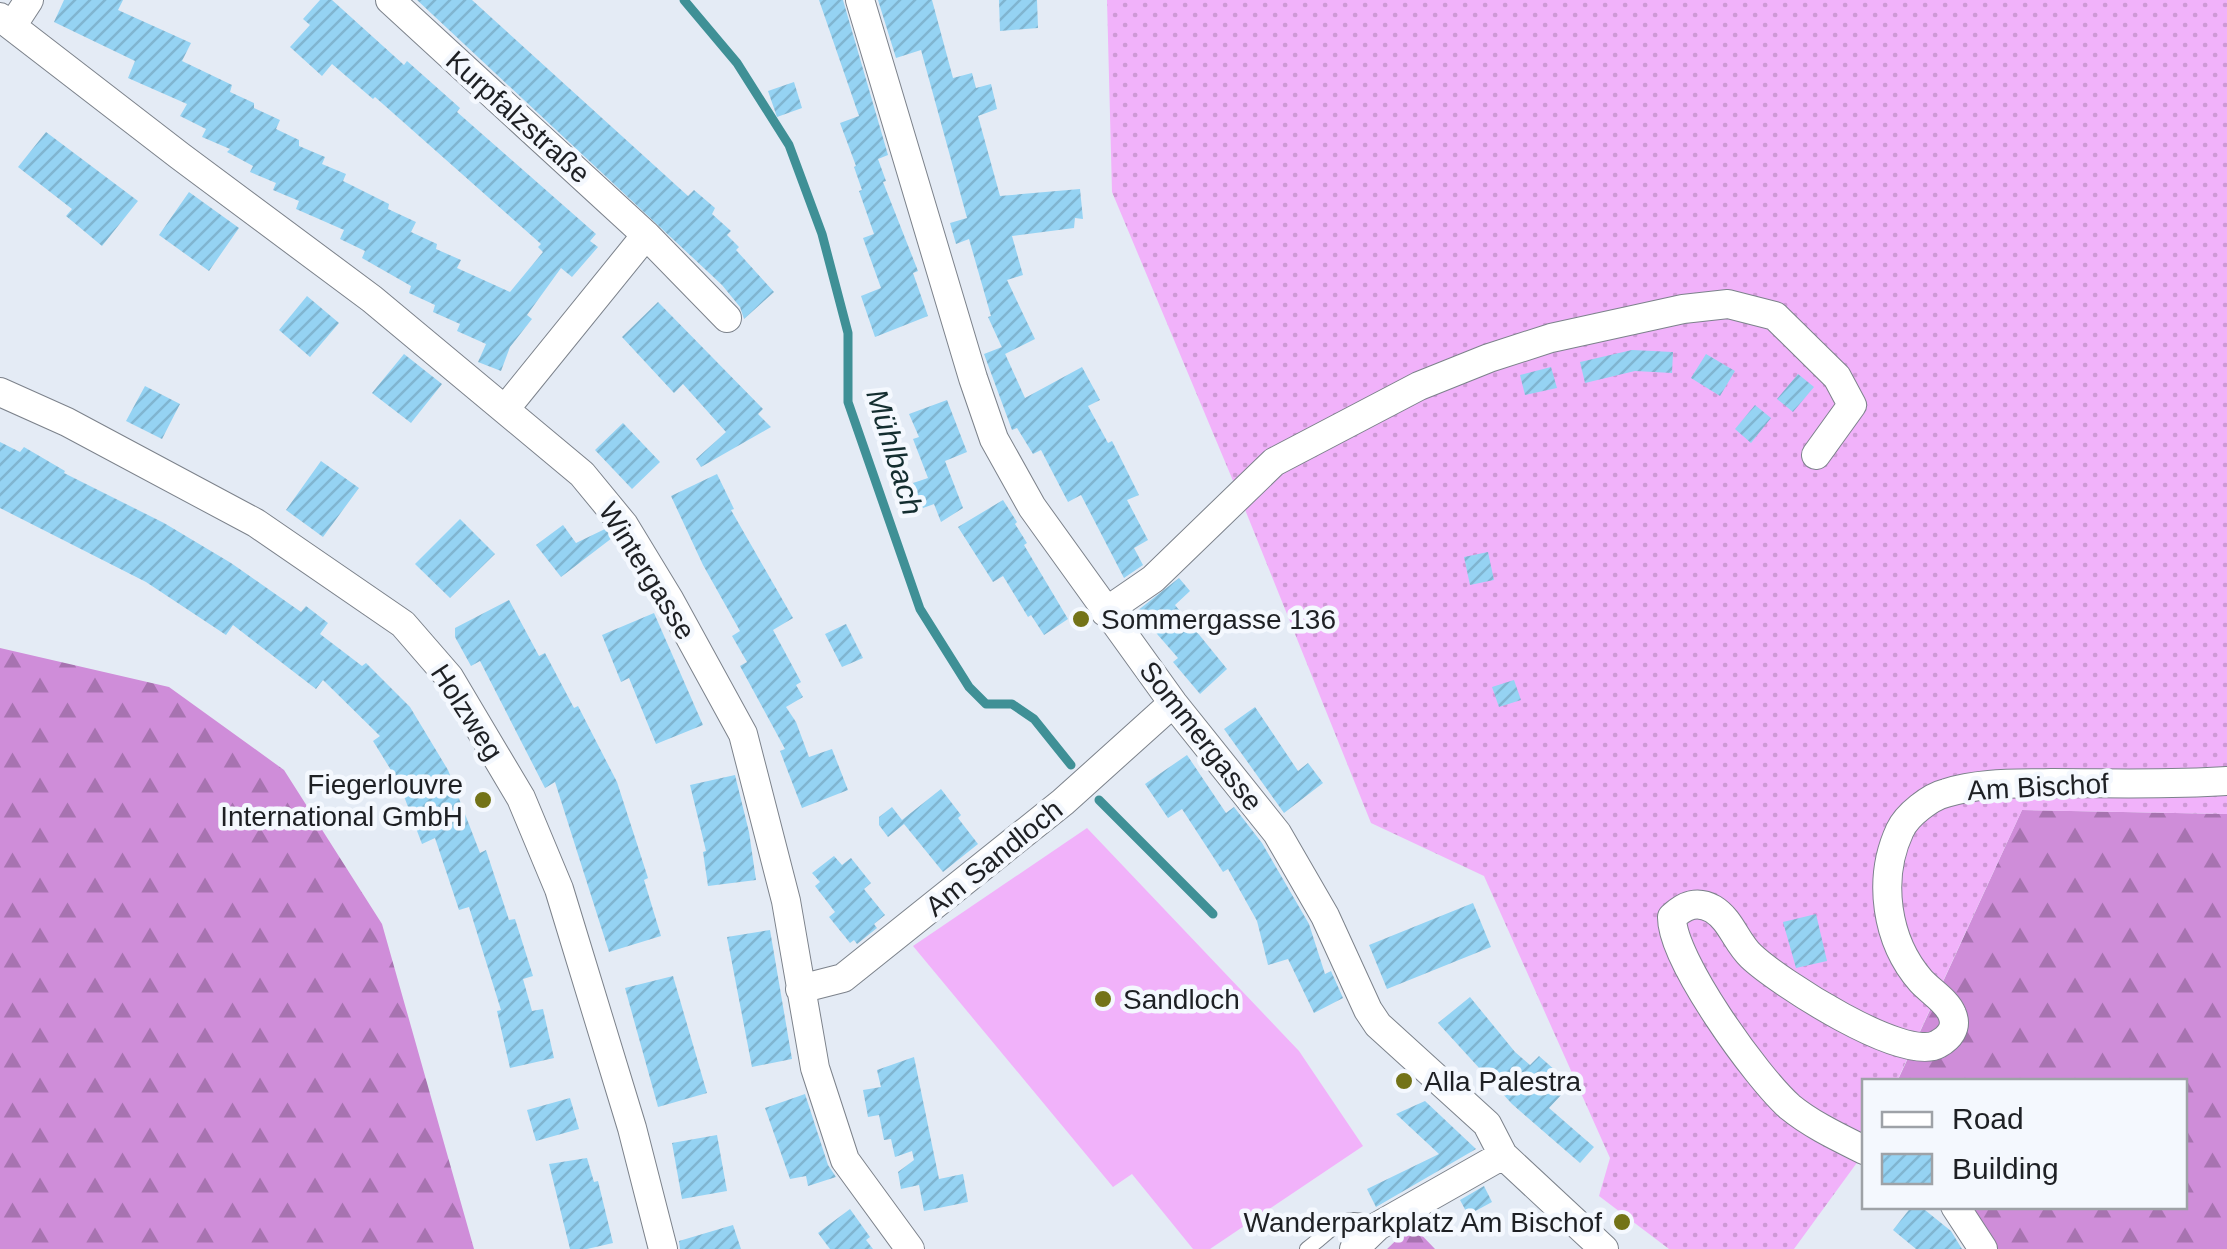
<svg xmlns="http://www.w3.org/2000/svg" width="2227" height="1249" viewBox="0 0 2227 1249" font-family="Arial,sans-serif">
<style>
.grass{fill:#f1b2fa}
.forest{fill:url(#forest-firs)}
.garden{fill:url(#garden-dots)}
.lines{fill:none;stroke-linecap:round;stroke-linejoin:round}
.stream{stroke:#3f9096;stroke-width:9}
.building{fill:url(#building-hatch)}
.service-casing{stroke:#7c828b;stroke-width:16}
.minor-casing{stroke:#7c828b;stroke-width:30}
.service{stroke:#fff;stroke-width:14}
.minor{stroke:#fff;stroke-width:28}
.poi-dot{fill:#737318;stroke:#f4f8fe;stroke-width:4}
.labels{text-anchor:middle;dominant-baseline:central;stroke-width:9;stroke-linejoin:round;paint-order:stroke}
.street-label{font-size:28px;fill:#1e2024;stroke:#f4f8fe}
.poi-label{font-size:28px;fill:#1e2024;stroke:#f4f8fe;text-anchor:start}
.water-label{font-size:30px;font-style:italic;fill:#142e30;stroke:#f4f8fe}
</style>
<defs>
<pattern id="forest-firs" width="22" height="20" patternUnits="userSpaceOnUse" patternTransform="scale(2.5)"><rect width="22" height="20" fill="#cf8dd9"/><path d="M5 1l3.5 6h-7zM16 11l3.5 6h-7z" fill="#a773b0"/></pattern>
<pattern id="garden-dots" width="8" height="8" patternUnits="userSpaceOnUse" patternTransform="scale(2.5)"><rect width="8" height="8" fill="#f1b2fa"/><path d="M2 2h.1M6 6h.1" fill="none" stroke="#ce99d6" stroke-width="1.8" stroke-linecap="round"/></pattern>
<pattern id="building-hatch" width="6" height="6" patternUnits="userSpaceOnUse" patternTransform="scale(2.5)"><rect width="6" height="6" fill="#95d3f3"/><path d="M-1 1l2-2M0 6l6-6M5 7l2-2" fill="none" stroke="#80b5d0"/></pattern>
</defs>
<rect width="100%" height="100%" fill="#e4ebf5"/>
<!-- grass -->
<path class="grass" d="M1087 828 1299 1051 1363 1146 1210 1249H1193L1132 1174 1113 1187 913 946Z"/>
<!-- forest -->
<path class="forest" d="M0 648 169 687 284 770 382 924 474 1249H0Z
M2022 810 2227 814V1249H1986L1940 1207 2184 1206V1082H1897Z
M1412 1225 1435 1249H1387Z"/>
<!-- garden -->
<path class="garden" d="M1107 0H2227V814L2022 810 1897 1081 1864 1082V1153L1794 1249H1669L1599 1196 1610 1158 1484 876 1371 823 1244 507 1112 192Z"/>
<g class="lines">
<!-- stream -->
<path class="stream" d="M684 0 737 63 789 145 822 234 848 333V402L920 609 969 687 986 704H1012L1034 719 1071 765
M1099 800 1213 914"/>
</g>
<!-- building -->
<path class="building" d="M64 0H123L118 10 191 43 182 61 232 85 230 92 254 103V108L280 120 276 129 299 140V146L325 157 322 164 346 174 343 181 389 204 388 209 416 222 411 232 437 244 436 249 461 260 457 268 510 292 543 252 538 247 541 244 375 97 373 99 332 64 322 76 290 47 310 25 303 19 320 0H332L404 65 407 61 460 108 457 112 596 234 590 241 598 247 572 277 561 268 527 315 532 319 510 347 501 371 478 362 486 344 457 331 460 324 433 312 435 305 409 293 411 286 362 258 365 251 340 239 344 230 296 209 299 201 273 190 276 183 250 172 253 166 227 152 230 149 202 137 206 129 180 116 187 104 128 78 135 61 54 22Z
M417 0H472L688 196 694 190 715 208 712 214 731 231 727 235 739 247 736 250 774 292 744 319 740 307 722 285Z
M819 0H843L888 155 878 159 886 181 883 182 918 271 913 273 928 316 875 337 861 296 881 288 863 238 874 234 859 191 862 190 854 167 856 166 840 123 859 116Z
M878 0H932L953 78 972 73 976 88 991 84 997 109 978 116 1000 196 1080 189 1083 219 1075 218 1074 228 1012 236 1023 275 1007 280 1035 339 1005 354 988 317 991 316 969 239 956 244 950 223 967 218 921 50 896 58Z
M999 0H1037L1038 28 1000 31Z
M794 82 802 108 777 117 768 91Z
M46 132 138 201 102 246 66 216 72 209 18 167Z
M189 192 239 228 209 271 159 235Z
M307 296 339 323 310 357 279 330Z
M658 302 763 409 758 414 771 427 701 467 696 459 726 432 683 384 674 393 622 337Z
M1002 347 1025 398 1082 367 1100 400 1088 406 1108 443 1112 441 1139 495 1127 500 1148 540 1134 548 1143 565 1124 578 1081 495 1068 502 1041 450 1033 454 1017 428 1012 430 984 354Z
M1632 350 1673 352 1672 373 1635 371 1585 383 1580 362Z
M404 354 442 384 411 423 372 393Z
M1706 354 1735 371 1720 396 1691 378Z
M1551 367 1557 388 1525 395 1520 375Z
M1798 374 1814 387 1793 412 1777 399Z
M145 386 180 404 162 439 126 421Z
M947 400 967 452 945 461 963 508 941 522 934 504 923 508 913 483 928 478 913 439 919 437 909 414Z
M1755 405 1771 418 1751 443 1735 429Z
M623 423 660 462 632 489 595 450Z
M0 442 20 452 24 447 65 471 64 473 164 523 231 563 301 612 306 606 328 623 320 634 362 666 366 663 410 707 448 770 480 853 486 850 509 920 515 919 533 976 523 979 532 1011 543 1009 554 1058 510 1068 497 1011 501 1010 469 907 459 910 435 838 422 844 399 783 373 741 380 736 323 680 316 689 233 625 226 635 146 582 0 508Z
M321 461 359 488 323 537 286 510Z
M717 474 734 509 731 510 793 618 773 630 801 682 796 685 803 697 786 707 796 722 809 757 832 749 848 790 802 808 780 751 785 749 740 666 747 662 732 636 740 631 703 565 671 496Z
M1003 500 1017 522 1015 524 1027 543 1024 545 1068 619 1044 635 1031 615 1028 617 1003 576 993 582 958 527Z
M460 519 495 554 450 598 415 564Z
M563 525 576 543 605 529 612 538 561 577 536 545Z
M1488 552 1494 580 1470 585 1464 557Z
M1179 578 1190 591 1175 605 1227 669 1200 694 1173 662 1178 658 1137 611Z
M509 600 539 656 545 653 574 708 578 706 617 782 648 878 644 880 661 936 609 952 555 782 545 788 480 661 471 666 455 637V628Z
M654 613 703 725 656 744 629 678 621 682 602 635Z
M846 624 863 658 842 667 825 634Z
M1514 680 1521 700 1499 707 1492 687Z
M1255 707 1298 771 1308 763 1323 783 1284 813 1224 729Z
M1187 755 1226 813 1234 807 1262 843 1309 924 1325 974 1331 971 1343 998 1314 1013 1288 959 1268 965 1257 921 1228 869 1223 872 1182 809 1168 818 1145 784Z
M735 775 749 832 756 880 708 886 703 852 706 851 690 785Z
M941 789 961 815 958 818 978 844 943 872 904 824 888 837 879 825V817L892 807 902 820Z
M834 856 842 865 851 858 871 883 864 889 885 915 874 924 877 928 857 944 854 940 850 943 829 917 835 912 815 886 820 882 812 873Z
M1473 903 1491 947 1387 989 1369 945Z
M1816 914 1827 961 1796 968 1783 922Z
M770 930 792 1059 752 1067 727 937Z
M673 976 707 1093 658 1107 625 988Z
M1470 997 1515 1052 1530 1065 1539 1056 1556 1071 1548 1080 1562 1094 1549 1108 1594 1147 1580 1163 1512 1104 1438 1023Z
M914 1057 939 1179 963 1174 968 1202 924 1211 919 1185 901 1189 898 1172 914 1160 912 1151 895 1157 891 1139 884 1140 879 1115 868 1117 863 1090 881 1087 877 1070Z
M805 1094 828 1165 836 1177 808 1186 806 1176 790 1179 765 1108Z
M570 1098 579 1129 536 1141 527 1110Z
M1425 1101 1476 1149 1376 1207 1367 1189 1439 1154 1396 1114Z
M717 1135 727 1191 682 1199 672 1143Z
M587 1158 594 1182 598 1181 613 1243 587 1249H570L549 1164Z
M1484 1186 1492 1202 1468 1215 1460 1200Z
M1912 1206H1920L1951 1231 1962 1249H1916L1893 1230Z
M850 1209 870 1237 866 1240 873 1249H830L818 1233Z
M733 1225 741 1249H680L679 1241Z"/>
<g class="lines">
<defs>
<path id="service" d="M1307 1249C1335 1228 1342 1210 1378 1226"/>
<path id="minor" d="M390 0 646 235 727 318
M860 0 973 378 994 439 1032 507 1173 703 1277 833 1325 916 1368 1010 1378 1025 1487 1124 1503 1155 1604 1249
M0 17 180 156 372 299 582 474 624 525 669 599 743 734 786 901 815 1068 845 1160 910 1249
M12 26 29 0
M0 392 67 422 256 523 403 624 449 677 521 798 559 889 632 1128 663 1249
M506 408 646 235
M1105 612 1153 579 1274 462 1419 386 1489 358 1551 338 1683 309 1728 304 1775 316 1837 377 1852 405 1816 455
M800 989 843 978 1063 802 1173 703
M1864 1150C1840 1138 1812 1125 1790 1107 1757 1078 1671 959 1672 917 1685 905 1697 900 1713 909 1731 920 1736 942 1751 956 1777 981 1905 1064 1938 1044 1949 1038 1958 1028 1952 1014 1947 1001 1930 991 1921 981 1886 941 1877 879 1900 830 1907 815 1930 797 1946 793 1981 782 2016 784 2052 783 2110 783 2169 785 2227 781
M1955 1206 1983 1249
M1354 1249 1378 1226 1503 1155"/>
</defs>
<!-- service casing -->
<use href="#service" class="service-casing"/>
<!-- minor casing -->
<use href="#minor" class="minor-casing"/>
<!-- service -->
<use href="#service" class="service"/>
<!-- minor -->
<use href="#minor" class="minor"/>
</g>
<!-- markers -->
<g class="poi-dot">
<circle cx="1081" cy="619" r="10"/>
<circle cx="483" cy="800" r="10"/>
<circle cx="1103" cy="999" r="10"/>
<circle cx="1404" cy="1081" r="10"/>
<circle cx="1622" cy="1222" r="10"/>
</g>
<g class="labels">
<!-- street labels -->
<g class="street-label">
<text transform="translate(518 117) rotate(42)">Kurpfalzstraße</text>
<text transform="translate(647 571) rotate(58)">Wintergasse</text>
<text transform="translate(467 712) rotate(57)">Holzweg</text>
<text transform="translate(1201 736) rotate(52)">Sommergasse</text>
<text transform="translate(2038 787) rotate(-3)">Am Bischof</text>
<text transform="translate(994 858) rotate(-39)">Am Sandloch</text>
</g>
<!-- poi labels -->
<g class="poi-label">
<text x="1101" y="619">Sommergasse 136</text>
<text x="463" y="784" text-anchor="end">Fiegerlouvre<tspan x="463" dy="32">International GmbH</tspan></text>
<text x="1123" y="999">Sandloch</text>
<text x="1424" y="1081">Alla Palestra</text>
<text x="1602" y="1222" text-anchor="end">Wanderparkplatz Am Bischof</text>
</g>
<!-- water labels -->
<g class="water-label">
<text transform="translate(895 452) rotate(73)">Mühlbach</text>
</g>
</g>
<!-- legend -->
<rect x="1862" y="1079" width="325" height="130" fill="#f4f8fe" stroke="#9ea2a7" stroke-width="2.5"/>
<rect x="1882" y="1112" width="50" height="15" fill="#ffffff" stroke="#9ea2a7" stroke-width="2.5"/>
<text x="1952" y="1129" font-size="30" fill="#1e2024">Road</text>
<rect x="1882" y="1154" width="50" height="30" fill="url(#building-hatch)" stroke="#9ea2a7" stroke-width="2.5"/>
<text x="1952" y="1179" font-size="30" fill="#1e2024">Building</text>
</svg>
